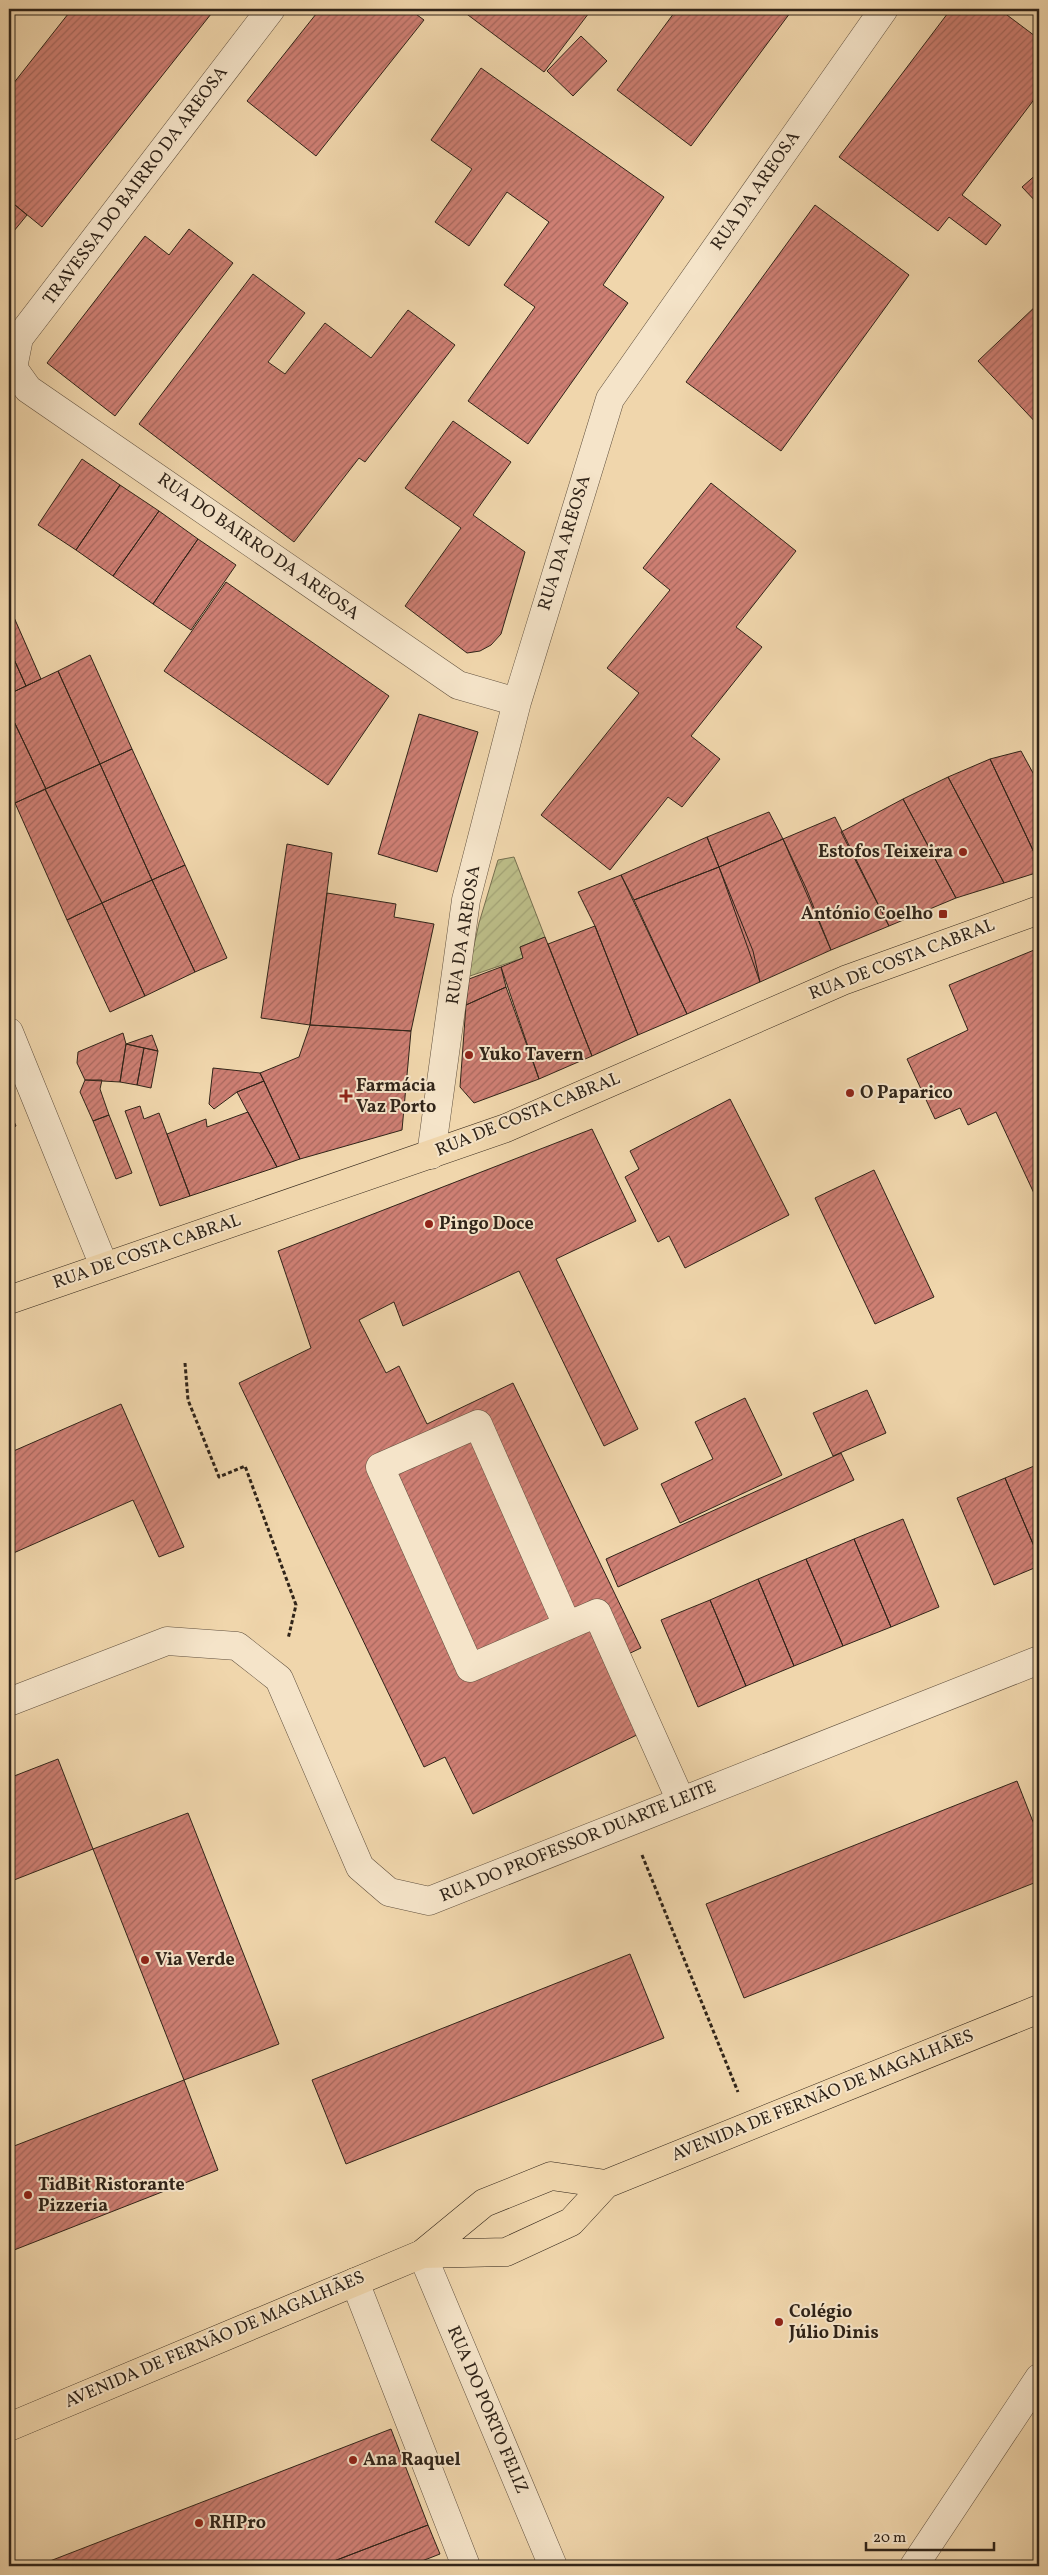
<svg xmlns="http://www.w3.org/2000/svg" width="1048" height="2575" viewBox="0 0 1048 2575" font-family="Vollkorn,serif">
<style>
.garden{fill:url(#garden-furrows);stroke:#767050}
.building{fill:url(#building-hatch);stroke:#302419}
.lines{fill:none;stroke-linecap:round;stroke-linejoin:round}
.minor-casing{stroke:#60503e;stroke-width:29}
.major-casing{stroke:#302419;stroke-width:29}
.path{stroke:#302419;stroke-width:3;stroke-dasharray:4 2.5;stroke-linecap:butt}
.minor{stroke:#f5e4c9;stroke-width:28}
.major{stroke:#f0d6ac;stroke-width:28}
.poi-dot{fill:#8f2418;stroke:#f5e4c9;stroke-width:2}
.labels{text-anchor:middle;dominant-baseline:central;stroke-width:4;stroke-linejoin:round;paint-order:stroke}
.street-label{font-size:18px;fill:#302419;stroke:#f5e4c9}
.poi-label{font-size:18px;font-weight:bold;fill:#302419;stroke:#f5e4c9;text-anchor:start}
</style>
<defs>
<pattern id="garden-furrows" width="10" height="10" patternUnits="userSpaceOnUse" patternTransform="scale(1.25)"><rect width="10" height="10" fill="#bcbd88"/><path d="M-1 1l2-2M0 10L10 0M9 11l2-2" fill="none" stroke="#a2a275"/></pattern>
<pattern id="building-hatch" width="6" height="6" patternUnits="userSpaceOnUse" patternTransform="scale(1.25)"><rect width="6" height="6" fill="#ce7f73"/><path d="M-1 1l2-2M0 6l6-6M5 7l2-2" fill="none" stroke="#a8685e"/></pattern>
</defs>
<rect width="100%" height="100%" fill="#f0d6ac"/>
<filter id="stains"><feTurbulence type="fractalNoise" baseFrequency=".004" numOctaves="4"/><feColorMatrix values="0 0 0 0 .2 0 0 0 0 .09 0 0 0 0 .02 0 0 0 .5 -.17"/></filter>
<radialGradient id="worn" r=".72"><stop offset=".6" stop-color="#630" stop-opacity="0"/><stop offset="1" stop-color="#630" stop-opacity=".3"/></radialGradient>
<!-- garden -->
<path class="garden" d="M514 857 545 937 520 947 523 958 467 977 479 923 498 860Z"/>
<!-- building -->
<path class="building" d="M72 9H215L42 227 9 200V89Z
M320 9H409L424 20 316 156 247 101Z
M460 9H592L544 72Z
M677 9H793L691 146 617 90Z
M951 9H999L1039 39V93L962 195 1001 225 986 245 949 217 938 231 839 157Z
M581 36 607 61 573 96 547 71Z
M481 68 664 197 603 285 628 303 528 444 468 401 535 307 504 285 549 222 507 192 469 246 435 222 472 169 431 140Z
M1039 172V205L1022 187Z
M9 200 27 215 9 237Z
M815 205 909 275 781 451 686 382Z
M189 229 233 263 115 416 47 363 145 236 169 255Z
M253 274 305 313 268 362 285 374 325 323 371 358 408 310 455 345 365 462 359 458 294 542 139 424Z
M1039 303V426L978 361Z
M453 421 511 462 473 515 525 552 501 634 491 645 480 651 467 653 405 606 461 528 405 488Z
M82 459 120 485 76 550 38 525Z
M711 483 796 551 736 627 762 647 691 736 720 759 682 807 668 797 610 870 541 815 639 693 607 668 670 590 643 568Z
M120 485 159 511 113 576 76 550Z
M159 511 198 539 153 604 113 576Z
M198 539 236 565 191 630 153 604Z
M226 582 389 696 328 785 164 671Z
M9 606 41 679 26 686 9 648Z
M9 648 26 686 9 694Z
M90 655 132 749 100 764 58 671Z
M58 671 100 764 46 789 9 711V694Z
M9 711 46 789 15 803 9 788Z
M419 714 478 732 437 872 378 854Z
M132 749 185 865 152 880 100 764Z
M1021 751 1039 784V863L990 759Z
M990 759 1039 863V872L1004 883 948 777Z
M100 764 152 880 102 903 45 789Z
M948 777 1004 883 956 898 903 799Z
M45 789 102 903 67 920 15 803Z
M903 799 956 898 889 926 841 832Z
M769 812 783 839 719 867 707 837Z
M835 817 889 926 831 950 783 839Z
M707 837 719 867 634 900 621 875Z
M783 839 806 888 831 950 760 982 719 867Z
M287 844 332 853 310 1025 261 1018Z
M185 865 227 958 195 972 152 880Z
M719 867 753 951 760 982 687 1014 634 900Z
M621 875 687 1014 638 1035 595 926 578 892Z
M152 880 195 972 145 996 102 903Z
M327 893 396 904 394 917 434 924 411 1031 310 1025Z
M102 903 145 996 110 1012 67 920Z
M595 926 638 1035 592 1056 548 944Z
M545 937 592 1056 539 1079 501 967 523 958 520 947Z
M1039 948V1204L996 1112 968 1125 960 1108 935 1119 907 1059 968 1030 949 985Z
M501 967 506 987 466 1005 469 979Z
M506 987 539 1079 474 1103 460 1087 466 1005Z
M310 1025 411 1031 402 1130 300 1159 260 1073 299 1057Z
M123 1033 126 1044 120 1082 85 1080 77 1063 78 1052Z
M152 1035 158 1051 126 1044Z
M126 1044 144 1048 137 1085 120 1082Z
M144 1048 158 1051 151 1088 137 1085Z
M213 1068 260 1073 264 1081 237 1092 214 1109 209 1104Z
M85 1080H102L100 1089 109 1115 93 1121 80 1092Z
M264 1081 300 1159 277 1167 237 1092Z
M730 1099 789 1215 685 1268 669 1236 658 1242 625 1177 639 1169 630 1151Z
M140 1106 144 1119 159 1113 190 1196 160 1206 125 1111Z
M9 1110 16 1126 9 1130Z
M248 1112 277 1167 190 1196 167 1134 206 1119 207 1127Z
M109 1115 132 1173 116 1179 93 1121Z
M592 1129 636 1221 556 1259 638 1429 604 1446 519 1271 403 1326 394 1302 359 1320 386 1373 399 1366 427 1424 513 1383 641 1648 609 1663 643 1732 473 1814 445 1757 424 1767 239 1383 311 1348 278 1251Z
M874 1170 934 1297 875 1324 815 1198Z
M867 1390 886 1433 833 1456 813 1413Z
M745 1398 782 1475 680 1523 661 1484 713 1459 695 1422Z
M121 1404 184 1547 159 1557 133 1500 9 1555V1453Z
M841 1453 854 1480 618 1587 606 1559Z
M1039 1464V1558L1005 1478Z
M1005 1478 1039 1558V1566L994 1585 957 1498Z
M903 1519 939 1607 891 1627 854 1539Z
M854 1539 891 1627 843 1646 806 1559Z
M806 1559 843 1646 794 1666 758 1579Z
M758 1579 794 1666 746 1686 710 1600Z
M710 1600 746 1686 698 1707 661 1620Z
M58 1759 93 1849 9 1882V1778Z
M1017 1781 1039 1837V1881L744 1998 706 1904Z
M188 1813 279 2044 184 2080 93 1849Z
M630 1954 664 2038 346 2164 312 2080Z
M184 2080 218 2170 9 2252V2148Z
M391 2429 428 2525 321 2566H37Z
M428 2525 440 2554 409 2566H321Z"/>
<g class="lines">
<defs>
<path id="minor" d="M271 9 19 338 13 368 28 389 458 685 517 702
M9 1032 104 1266
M431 1155 466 900 517 702 610 399 884 9
M567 1625 478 1424 380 1467 470 1668 597 1613 681 1801
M9 1702 167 1641 237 1646 279 1679 360 1867 389 1892 429 1901 1039 1660
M422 2254 553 2566
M355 2282 466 2566
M914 2566 1039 2378"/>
<path id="major" d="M9 1300 506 1128 845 980 1039 910
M422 2254 506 2252 571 2222 606 2184 1039 2009
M9 2427 422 2254 484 2203 551 2176 606 2184"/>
</defs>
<!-- minor casing -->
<use href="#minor" class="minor-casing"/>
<!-- major casing -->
<use href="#major" class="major-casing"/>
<!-- path -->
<path class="path" d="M185 1363 188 1400 219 1477 245 1466 296 1605 288 1639
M642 1855 738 2092"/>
<!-- minor -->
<use href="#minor" class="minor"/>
<!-- major -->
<use href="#major" class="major"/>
</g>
<!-- markers -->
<g class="poi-dot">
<circle cx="963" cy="852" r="5"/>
<rect x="938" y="909" width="10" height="10" rx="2.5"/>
<circle cx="469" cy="1055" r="5"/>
<circle cx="850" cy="1093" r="5"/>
<path d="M343.5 1088.5h5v5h5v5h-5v5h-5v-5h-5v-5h5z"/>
<circle cx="429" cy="1224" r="5"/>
<circle cx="145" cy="1960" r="5"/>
<circle cx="28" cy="2195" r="5"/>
<circle cx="779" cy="2322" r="5"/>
<circle cx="353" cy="2460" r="5"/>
<circle cx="199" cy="2523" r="5"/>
</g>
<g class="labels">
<!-- street labels -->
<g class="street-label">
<text transform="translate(136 186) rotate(-53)">TRAVESSA DO BAIRRO DA AREOSA</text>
<text transform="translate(756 191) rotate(-55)">RUA DA AREOSA</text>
<text transform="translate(565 543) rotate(-73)">RUA DA AREOSA</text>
<text transform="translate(258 547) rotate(35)">RUA DO BAIRRO DA AREOSA</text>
<text transform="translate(464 935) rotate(-81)">RUA DA AREOSA</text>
<text transform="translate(902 960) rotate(-21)">RUA DE COSTA CABRAL</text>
<text transform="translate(528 1115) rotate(-22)">RUA DE COSTA CABRAL</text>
<text transform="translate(147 1252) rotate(-19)">RUA DE COSTA CABRAL</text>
<text transform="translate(578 1842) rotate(-22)">RUA DO PROFESSOR DUARTE LEITE</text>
<text transform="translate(823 2096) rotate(-22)">AVENIDA DE FERNÃO DE MAGALHÃES</text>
<text transform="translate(215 2340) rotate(-23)">AVENIDA DE FERNÃO DE MAGALHÃES</text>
<text transform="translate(487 2410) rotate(67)">RUA DO PORTO FELIZ</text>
</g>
<!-- poi labels -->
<g class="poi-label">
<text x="953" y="852" text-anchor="end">Estofos Teixeira</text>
<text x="933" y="914" text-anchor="end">António Coelho</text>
<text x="479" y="1055">Yuko Tavern</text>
<text x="356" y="1086">Farmácia<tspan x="356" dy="21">Vaz Porto</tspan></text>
<text x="860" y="1093">O Paparico</text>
<text x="439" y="1224">Pingo Doce</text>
<text x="155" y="1960">Via Verde</text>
<text x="38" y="2185">TidBit Ristorante<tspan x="38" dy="21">Pizzeria</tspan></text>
<text x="789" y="2312">Colégio<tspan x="789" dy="21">Júlio Dinis</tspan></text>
<text x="363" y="2460">Ana Raquel</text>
<text x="209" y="2523">RHPro</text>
</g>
</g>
<!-- margin -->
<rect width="1048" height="2575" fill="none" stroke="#f0d6ac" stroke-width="30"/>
<rect x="10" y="10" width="1028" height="2555" fill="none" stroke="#302419" stroke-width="2.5"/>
<rect x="15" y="15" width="1018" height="2545" fill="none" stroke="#302419"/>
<!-- scale -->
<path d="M866 2542v8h128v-8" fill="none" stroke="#302419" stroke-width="2.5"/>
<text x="873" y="2542" font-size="15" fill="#302419" stroke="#f5e4c9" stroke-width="4" paint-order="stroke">20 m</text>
<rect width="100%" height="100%" filter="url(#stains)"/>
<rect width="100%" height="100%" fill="url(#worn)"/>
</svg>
